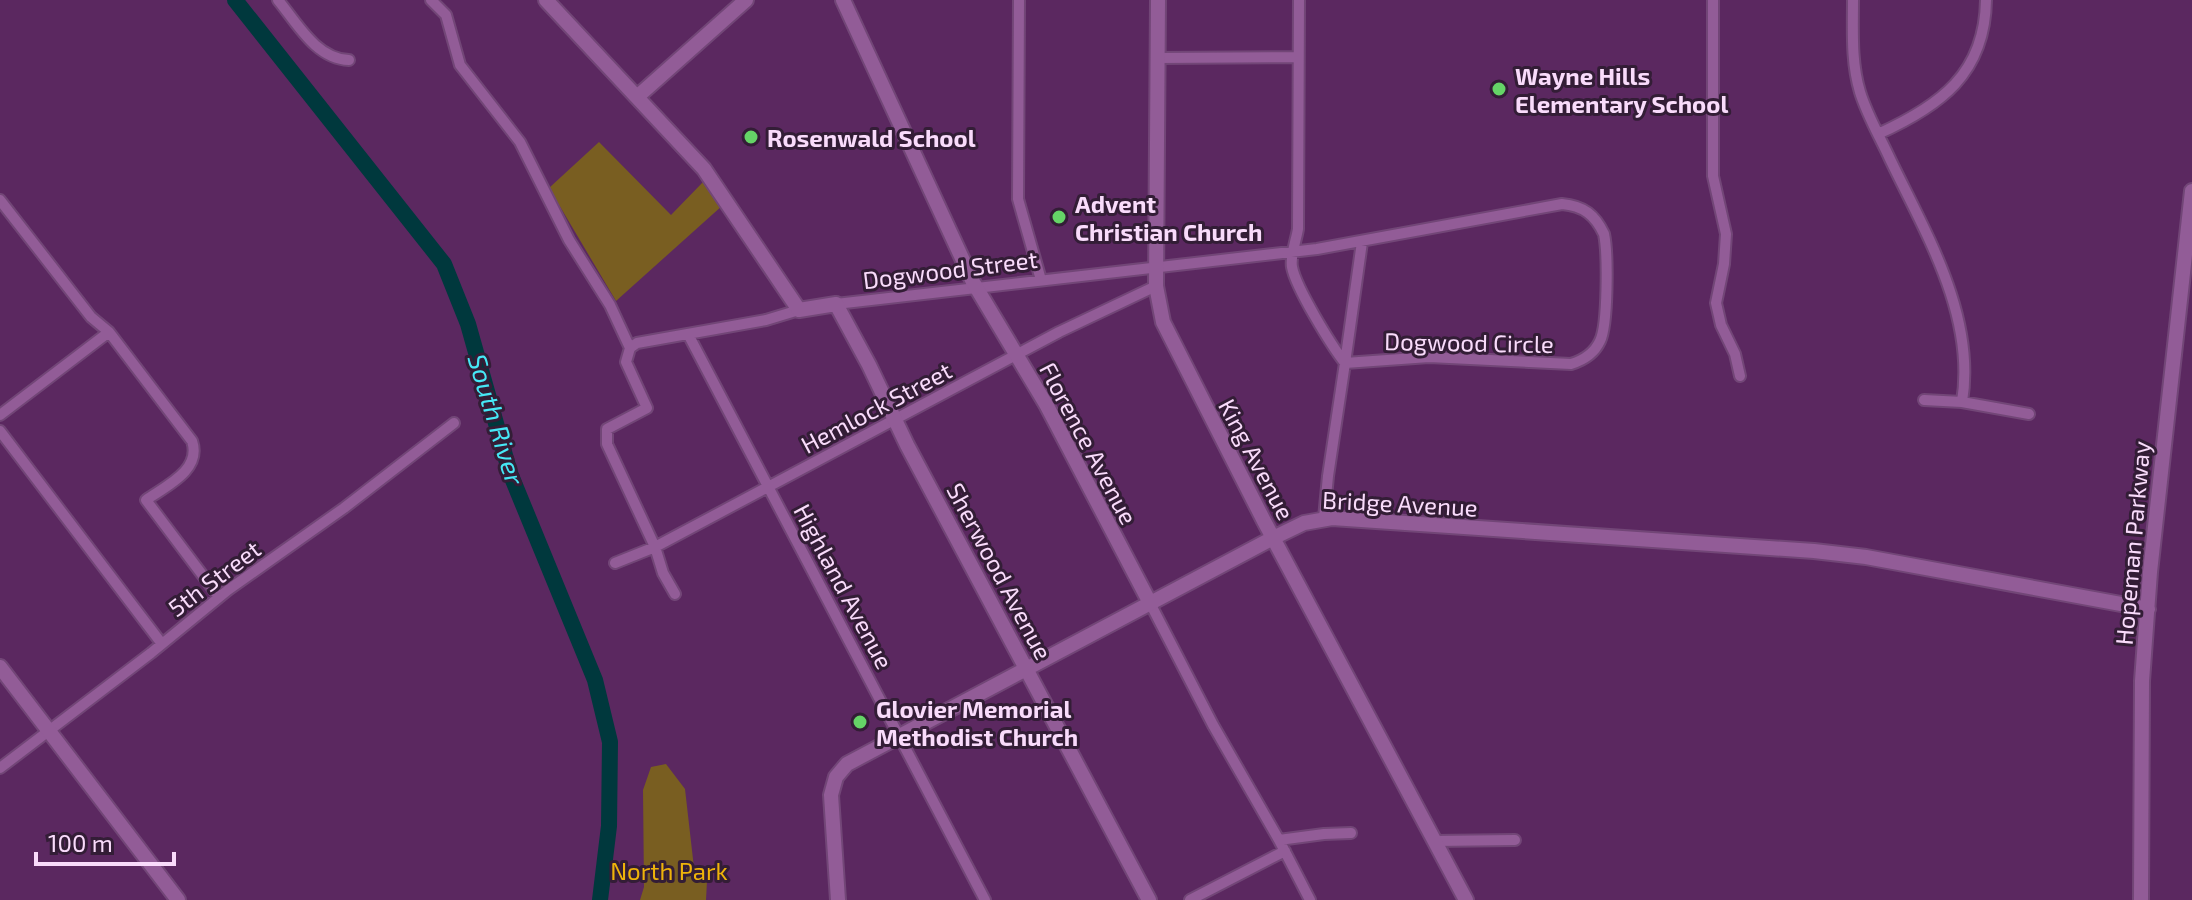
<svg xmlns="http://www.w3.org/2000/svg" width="2192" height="900" viewBox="0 0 2192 900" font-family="'Exo 2',sans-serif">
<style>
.green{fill:#795e21}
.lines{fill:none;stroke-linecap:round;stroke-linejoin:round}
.river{stroke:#00383d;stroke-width:16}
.street-casing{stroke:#724677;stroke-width:14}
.secondary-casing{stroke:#724677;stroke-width:18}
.street{stroke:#925c97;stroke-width:10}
.secondary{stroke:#925c97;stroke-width:14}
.poi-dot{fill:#65d467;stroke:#331d36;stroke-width:3}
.labels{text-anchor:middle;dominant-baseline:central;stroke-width:6;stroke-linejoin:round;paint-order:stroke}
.poi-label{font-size:24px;font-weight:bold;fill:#f9dbfb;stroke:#331d36;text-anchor:start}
.street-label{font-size:24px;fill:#f9dbfb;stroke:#331d36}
.park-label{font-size:24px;fill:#efb30a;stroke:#331d36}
.water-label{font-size:26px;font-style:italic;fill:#46e8f6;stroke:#331d36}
</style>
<rect width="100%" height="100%" fill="#5b2860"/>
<!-- green -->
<path class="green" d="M599 142 671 215 704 181 723 205 616 301 549 188Z
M666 764 685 789 694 868 707 881 706 900H640L644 887 643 790 651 767Z"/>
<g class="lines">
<!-- river -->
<path class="river" d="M235 0 444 264 468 324 510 473 595 680 610 742 609 826 600 900"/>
<defs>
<path id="street" d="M278 0C297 23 316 59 349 60
M431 0 446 15 460 65 520 142 569 240 610 305 630 348
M1019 0 1018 199 1041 280
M1299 0 1298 229C1296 241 1290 256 1292 267 1296 288 1331 345 1345 363L1328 476 1324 518
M1713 0V176L1726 234 1724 264 1716 303 1721 325 1735 354 1740 376
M1853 0C1853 31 1851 62 1860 92 1867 115 1880 137 1890 159 1926 234 1976 316 1962 402
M1158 58 1298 57
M1878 134C1940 106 1985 74 1986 0
M0 200 91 317 109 332 192 441C202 470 166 486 146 500L219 597
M836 304 1317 249 1562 204C1584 206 1595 215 1604 234 1608 253 1608 325 1600 341 1594 354 1584 360 1571 364L1429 357 1345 363 1362 242
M688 334 985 900
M630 348 626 362 647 408 607 429V444L655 547 663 573 675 594
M630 348 637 343 766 320 799 310
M1924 400 1962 402 2029 414
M0 415 109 332
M0 431 162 644
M615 563 655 547 1059 332 1156 286
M1150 603 1213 725 1279 840 1310 900
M0 768 151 653 228 590 344 508 454 423
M1279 840 1324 834 1351 833
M1434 841 1515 840
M1190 900 1285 851"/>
<path id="secondary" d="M546 0 704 169 799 310 836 304 869 365 907 445 1149 900
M843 0 973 282 1047 406 1150 603
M1158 0 1156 286 1163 322 1264 521 1466 900
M637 97 746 0
M0 667 178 900
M838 900 831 795 836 777 847 764 1273 538 1304 523 1332 518 1814 551 1866 557 2148 609
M2141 900 2142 681 2150 572 2192 191"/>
</defs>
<!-- street casing -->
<use href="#street" class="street-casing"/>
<!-- secondary casing -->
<use href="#secondary" class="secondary-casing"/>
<!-- street -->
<use href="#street" class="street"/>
<!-- secondary -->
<use href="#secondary" class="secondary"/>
</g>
<!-- markers -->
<g class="poi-dot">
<circle cx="1499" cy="89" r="8"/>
<circle cx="751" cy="137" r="8"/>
<circle cx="1059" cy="217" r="8"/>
<circle cx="860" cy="722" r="8"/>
</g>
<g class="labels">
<!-- poi labels -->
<g class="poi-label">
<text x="1515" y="75">Wayne Hills<tspan x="1515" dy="28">Elementary School</tspan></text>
<text x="767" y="137">Rosenwald School</text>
<text x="1075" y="203">Advent<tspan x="1075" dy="28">Christian Church</tspan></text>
<text x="876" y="708">Glovier Memorial<tspan x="876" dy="28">Methodist Church</tspan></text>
</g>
<!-- street labels -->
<g class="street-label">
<text transform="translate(950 269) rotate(-7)">Dogwood Street</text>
<text transform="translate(1469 342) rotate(1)">Dogwood Circle</text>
<text transform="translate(876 407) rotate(-28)">Hemlock Street</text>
<text transform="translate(1089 443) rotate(62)">Florence Avenue</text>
<text transform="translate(1257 459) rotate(62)">King Avenue</text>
<text transform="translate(1400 503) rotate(3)">Bridge Avenue</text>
<text transform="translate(2132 543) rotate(-85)">Hopeman Parkway</text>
<text transform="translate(1000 571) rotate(62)">Sherwood Avenue</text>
<text transform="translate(214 578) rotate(-37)">5th Street</text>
<text transform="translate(844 586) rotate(62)">Highland Avenue</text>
</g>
<!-- park labels -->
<g class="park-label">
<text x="669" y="870">North Park</text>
</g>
<!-- water labels -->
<g class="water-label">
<text transform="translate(497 419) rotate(73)">South River</text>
</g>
</g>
<!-- scale -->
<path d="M36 852v12h138v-12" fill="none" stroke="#f9dbfb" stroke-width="4"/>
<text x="48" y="852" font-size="24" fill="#f9dbfb" stroke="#331d36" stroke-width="6" paint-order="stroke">100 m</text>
</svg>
